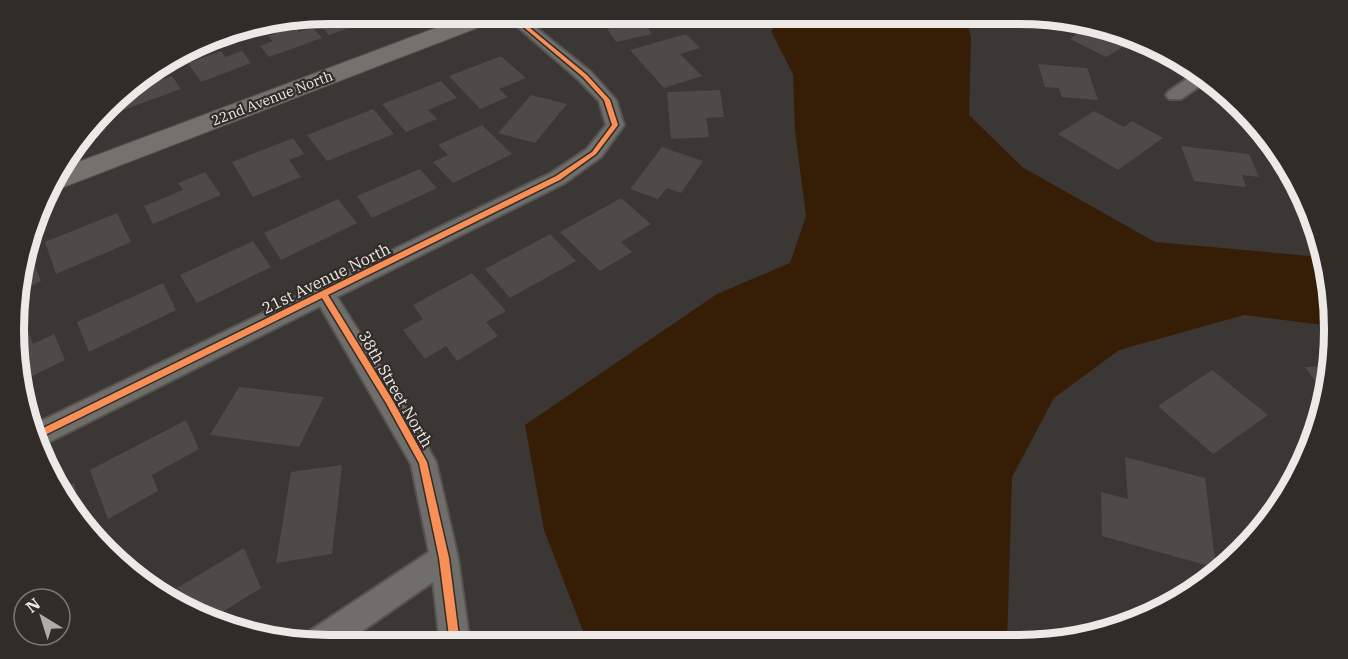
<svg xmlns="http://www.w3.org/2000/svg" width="1348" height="659" viewBox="0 0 1348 659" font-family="'IBM Plex Serif',serif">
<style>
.water{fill:#361d06}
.building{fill:#4d4b49}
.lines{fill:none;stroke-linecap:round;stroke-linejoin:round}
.street-casing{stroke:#565351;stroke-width:4}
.secondary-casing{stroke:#565351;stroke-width:2}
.street{fill:#706e6b;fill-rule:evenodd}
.secondary{fill:#76716c;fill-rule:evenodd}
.cycleway-casing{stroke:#322c28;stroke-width:3}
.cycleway{fill:#f78f57;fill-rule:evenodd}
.labels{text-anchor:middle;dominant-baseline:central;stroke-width:4.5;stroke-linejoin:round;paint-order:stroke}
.far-street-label{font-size:14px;fill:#ede9e6;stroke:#322c28}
.street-label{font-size:16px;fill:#ede9e6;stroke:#322c28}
.rim{fill:none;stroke:#ede9e6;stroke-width:8}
</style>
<rect width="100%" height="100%" fill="#3a3734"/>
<!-- water -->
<path class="water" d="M787 14H964L971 37 969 115 1022 167 1155 242 1321 257 1331 326 1244 315 1119 350 1054 398 1012 477 1007 643 588 644 544 530 525 425 717 294 790 263 806 216 795 130 793 74 771 31Z"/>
<!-- building -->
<path class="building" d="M330 14H383L385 16 329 35 313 17Z
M598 14H625L630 21 642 19 652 34 616 42Z
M294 26 299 32 312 27 322 38 269 57 260 46 273 41 268 36Z
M1088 27 1122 36 1134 40 1106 57 1070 39Z
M686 34 700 48 680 54 702 76 664 88 630 50Z
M221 51 225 57 242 51 251 63 201 82 188 63Z
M501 56 526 78 499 89 508 97 480 109 449 76Z
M1038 64 1087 68 1098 100 1062 97 1059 88 1045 87Z
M150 76 153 82 172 76 181 89 123 110 118 101 135 81Z
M441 81 457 98 428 110 437 119 406 132 382 104Z
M720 90 724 117 706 118 709 137 671 139 667 92Z
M531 95 567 104 535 143 498 133Z
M373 109 394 134 327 161 307 135Z
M1094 111 1124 127 1132 121 1163 138 1118 170 1058 134Z
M482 125 512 154 453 183 433 162 448 155 438 145Z
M293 138 304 154 289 160 301 177 253 197 232 162Z
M1181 146 1249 154 1259 177 1242 175 1246 187 1194 181Z
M662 147 703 161 681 193 667 188 658 199 630 189Z
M420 169 437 188 372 218 357 196Z
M205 172 221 195 153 224 144 206 183 190 178 183Z
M621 198 651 224 621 242 632 252 600 271 560 232Z
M338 199 357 223 281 260 264 233Z
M117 213 131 242 56 274 45 242Z
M550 234 576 261 510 298 485 269Z
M253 241 271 267 197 303 180 275Z
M27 248 41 281 19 291 20 268Z
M472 273 506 311 486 322 498 336 457 361 446 346 425 359 403 330 423 319 413 305Z
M163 283 176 310 89 352 77 322Z
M28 331 33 344 54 334 65 360 20 382 16 371 17 336Z
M1330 366 1323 392 1305 367Z
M1212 370 1268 415 1213 454 1158 406Z
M239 387 324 397 299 447 210 435Z
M186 420 199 449 152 475 158 491 108 519 90 470Z
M1125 457 1205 478 1216 568 1102 536 1101 492 1128 499Z
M342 465 332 554 276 563 291 472Z
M74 483 83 518H81L60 489Z
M244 548 261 588 211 619 190 613 165 595Z
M1193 593 1163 608 1157 597Z"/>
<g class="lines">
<defs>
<path id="street" d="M503 14H519L591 72 616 100 624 125 601 157 565 183 337 297 398 394 436 462 458 558 470 644H440L433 582 342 645 302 643 305 634 429 552 411 464 320 306 45 444 39 446 33 425 551 173 587 149 606 125 599 101 579 80Z
M1194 74 1205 82 1181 99H1169L1166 95 1169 91Z"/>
<path id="secondary" d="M473 14H503L500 19 61 188 49 190 57 170Z"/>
</defs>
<!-- street casing -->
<use href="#street" class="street-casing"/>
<!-- secondary casing -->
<use href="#secondary" class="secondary-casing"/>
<!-- street -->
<use href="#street" class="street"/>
<!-- secondary -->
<use href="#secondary" class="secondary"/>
<defs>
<path id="cycleway" d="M508 14H513L587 75 610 100 618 125 596 154 560 180 328 295 392 399 427 462 449 558 460 644H450L439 558 419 463 386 403 322 298 37 439 35 432 556 176 592 152 612 125 604 100 583 77Z"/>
</defs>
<!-- cycleway casing -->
<use href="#cycleway" class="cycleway-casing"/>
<!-- cycleway -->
<use href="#cycleway" class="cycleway"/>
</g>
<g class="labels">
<!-- far-street labels -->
<g class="far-street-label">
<text transform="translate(272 98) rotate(-21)">22nd Avenue North</text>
</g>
<!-- street labels -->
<g class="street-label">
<text transform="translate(326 278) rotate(-26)">21st Avenue North</text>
<text transform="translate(396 389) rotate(60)">38th Street North</text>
</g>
</g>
<!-- crop -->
<path d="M0 0H1348V659H0ZM329 24H1019A305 305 0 0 1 1324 329V330A305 305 0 0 1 1019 635H329A305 305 0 0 1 24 330V329A305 305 0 0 1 329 24Z" fill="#322c28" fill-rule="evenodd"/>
<path class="rim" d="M329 24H1019A305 305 0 0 1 1324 329V330A305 305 0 0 1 1019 635H329A305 305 0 0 1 24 330V329A305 305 0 0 1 329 24Z"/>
<!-- north arrow -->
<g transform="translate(42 617) rotate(322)"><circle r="28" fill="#322c28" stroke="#7d7874" stroke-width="1.5"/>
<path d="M0-4.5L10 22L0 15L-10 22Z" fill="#aeaba8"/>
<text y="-9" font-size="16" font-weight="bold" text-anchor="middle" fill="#ede9e6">N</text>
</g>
</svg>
